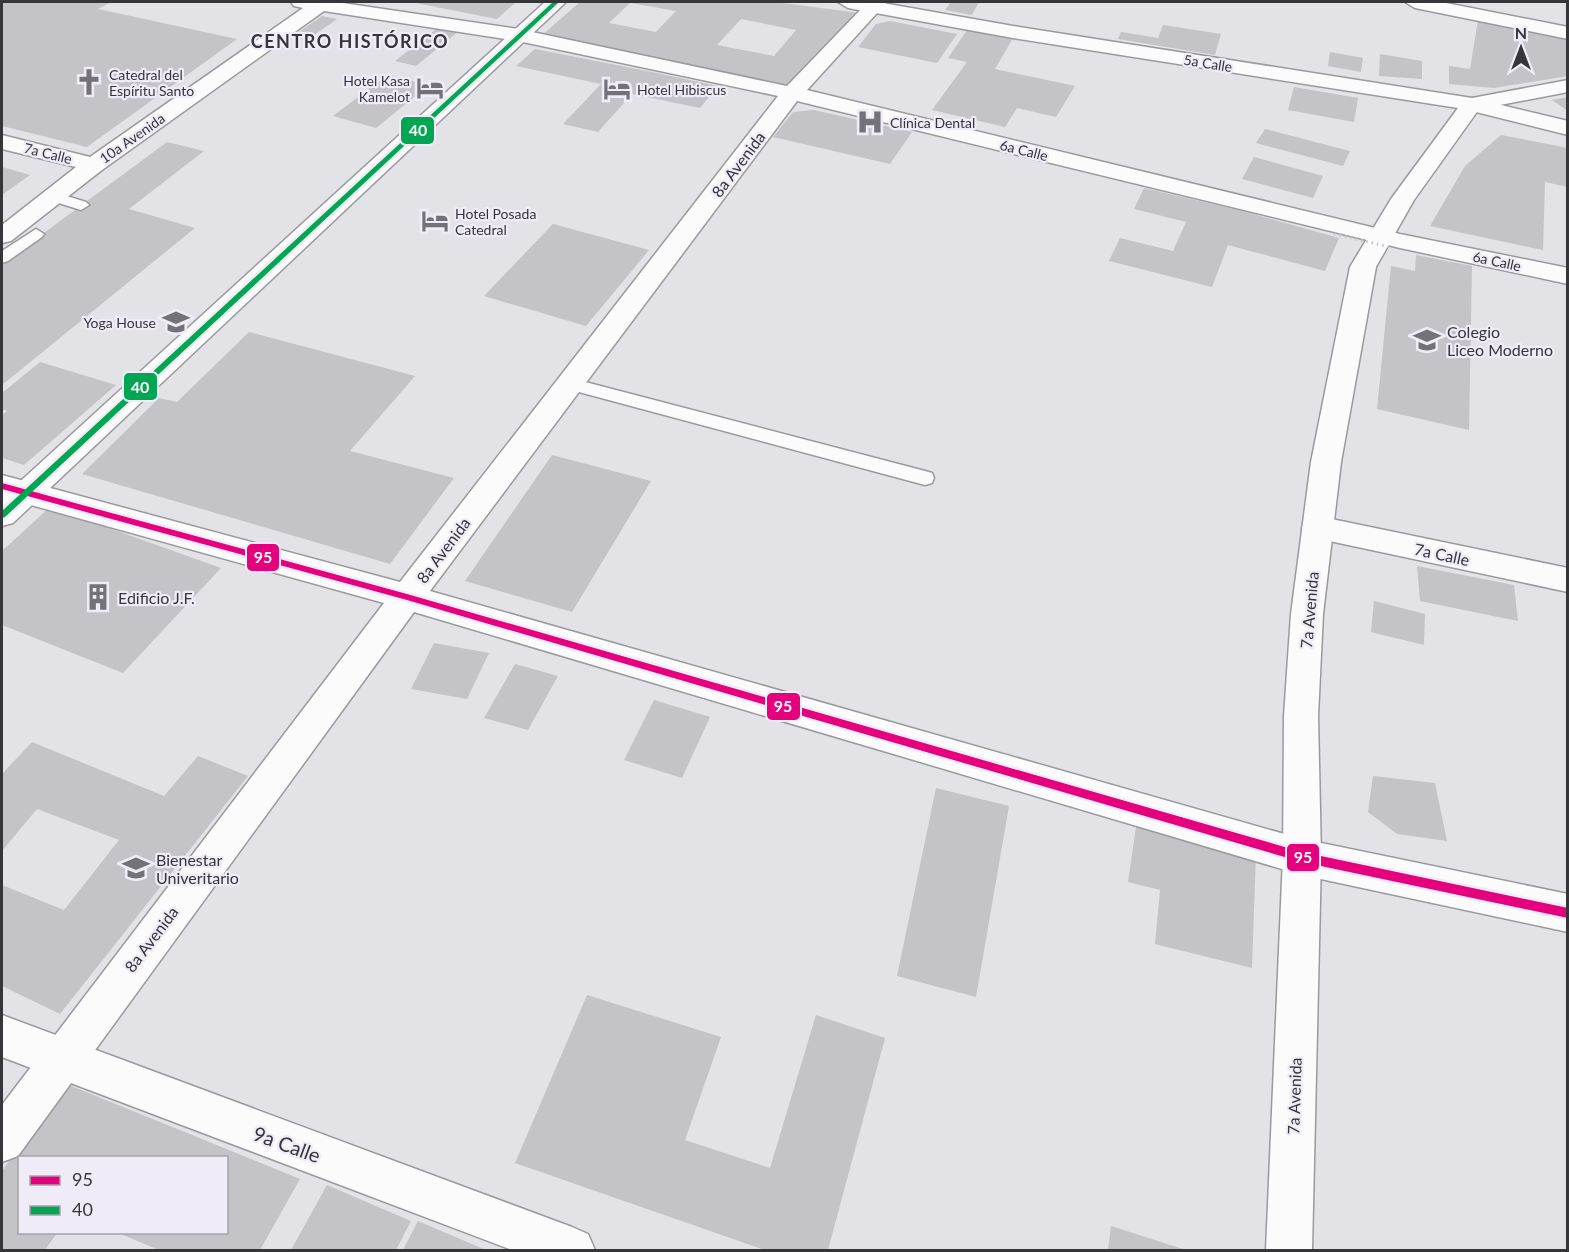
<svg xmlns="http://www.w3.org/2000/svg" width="1569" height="1252" viewBox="0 0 1569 1252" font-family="Lato,sans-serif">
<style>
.building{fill:#c4c3c7;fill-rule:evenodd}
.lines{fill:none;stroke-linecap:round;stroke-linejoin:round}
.service-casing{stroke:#9a999d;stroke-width:3}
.minor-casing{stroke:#9a999d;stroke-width:3}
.tertiary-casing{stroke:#9a999d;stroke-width:3}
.secondary-casing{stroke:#9a999d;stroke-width:3}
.service{fill:#fbfbfb;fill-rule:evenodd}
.minor{fill:#fbfbfb;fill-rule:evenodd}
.tertiary{fill:#fbfbfb;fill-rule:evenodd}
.secondary{fill:#fbfbfb;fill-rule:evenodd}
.path-bridge{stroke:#c4c4c5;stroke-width:3;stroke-dasharray:1.5 4;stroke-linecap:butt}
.bus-1-casing{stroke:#f0ecf7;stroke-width:5}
.bus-2-casing{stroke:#f0ecf7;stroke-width:5}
.bus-1{fill:#e5007d;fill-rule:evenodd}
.bus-2{fill:#00a651;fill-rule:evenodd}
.labels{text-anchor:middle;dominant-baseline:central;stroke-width:4.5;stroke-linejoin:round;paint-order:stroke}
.far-street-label{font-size:14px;fill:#363539;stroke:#f0ecf7}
.far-poi-label{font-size:14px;fill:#363539;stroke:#f0ecf7;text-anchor:start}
.street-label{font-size:16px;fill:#363539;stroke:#f0ecf7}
.poi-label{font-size:16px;fill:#363539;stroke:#f0ecf7;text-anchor:start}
.far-district-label{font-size:18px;font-weight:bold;letter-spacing:1.5px;fill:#363539;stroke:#f0ecf7}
.near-street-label{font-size:20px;fill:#363539;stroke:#f0ecf7}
.line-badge{stroke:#f0ecf7;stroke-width:2}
.badge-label{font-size:16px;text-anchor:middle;font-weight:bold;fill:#fff}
</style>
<rect width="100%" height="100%" fill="#e3e2e7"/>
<!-- building -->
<path class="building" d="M2 2H111L98 9 237 39 87 147 2 126Z
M411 2H516L497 19Z
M580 2H774L860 13 788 85 541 36ZM630 3 676 11 656 32 609 23ZM741 19 796 30 774 56 717 45Z
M951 2H979L972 15 945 10Z
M322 16 337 19 307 40 292 37Z
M1478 20 1568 38V76L1494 88 1449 84V66L1470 69Z
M890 21 957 34 937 63 858 47 876 24Z
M1163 25 1221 34 1215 55 1118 39 1121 32 1158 38Z
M439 27 459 31 416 66 395 61Z
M967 30 1013 38 995 69 1075 86 1056 117 1017 108 1005 127 932 110 967 62 948 58Z
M535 49 652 72 718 86 700 108 632 94 598 132 563 124 601 84 516 66Z
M1330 52 1363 58 1361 72 1328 66Z
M1380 54 1422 61V79L1379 76Z
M387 75 429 85 376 128 333 116Z
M1294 87 1358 98 1354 122 1288 110Z
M1568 97V111L1552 100Z
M814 110 912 132 890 164 773 137 793 112Z
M1265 129 1350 151 1343 166 1256 143Z
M1501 135 1568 148V187L1545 182 1543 250 1430 226 1465 166Z
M167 142 204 151 129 209 195 228 2 385V264Z
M1254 157 1323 176 1313 198 1242 179Z
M2 167 30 175 2 195Z
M1144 188 1242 211 1339 238 1325 271 1228 245 1212 287 1109 261 1120 238 1173 251 1186 222 1134 209Z
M553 224 649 250 586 326 484 296Z
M1416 255 1472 266 1469 430 1377 409 1391 266 1415 271Z
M249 332 415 376 350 451 454 478 390 564 82 474 159 398 177 402Z
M40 362 116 385 24 465 2 458V415L7 411 2 409V393Z
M552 455 651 481 572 612 465 581Z
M50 507 221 568 123 673 2 625V551Z
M1417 566 1514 585 1518 621 1420 601Z
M1374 601 1425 614 1424 645 1371 632Z
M434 643 489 653 467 699 411 689Z
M515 664 558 676 528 730 484 718Z
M654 700 710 717 682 778 624 760Z
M32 742 164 796 198 756 248 776 60 1014 2 986V885L64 910 119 840 37 809 2 851V774Z
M1373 776 1435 783 1447 841 1397 834 1368 812Z
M936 788 1009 806 976 997 897 976Z
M1137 820 1256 852 1252 968 1155 944 1160 890 1128 882Z
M587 995 721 1037 685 1140 770 1168 816 1015 885 1038 828 1250H765L515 1163Z
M64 1083 300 1179 260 1250H159L118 1233H226V1158H20V1233H57L45 1250H2V1171Z
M327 1185 411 1221 396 1250H291Z
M418 1221 486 1250H403Z
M1111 1226 1186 1250H1108Z"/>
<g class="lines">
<defs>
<path id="service" d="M54 192 86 202 89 205 81 210 49 200 46 197Z
M36 229 44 234 42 237 8 261 2 263V251Z
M570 378 925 471 932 473 934 478 932 483 925 485 564 388 561 384 564 380Z"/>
<path id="minor" d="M291 2H336L518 29 787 86 868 2H887L807 90 1400 234 1568 268V284L1400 248 797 101 430 591 1302 839 1315 845 1321 857 1315 869 1302 875 414 612 18 1156 2 1162V1105L384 603 2 497V475L400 582 778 96 518 41 324 11 102 170 11 241 2 243V225L76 167 2 149V135L90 157 303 8 294 6Z
M1405 2H1441L1568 27V39L1415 8Z
M1472 98 1568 121V135L1464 109 1461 104 1464 99Z
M1317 516 1568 568V592L1306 536 1302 528 1306 520Z"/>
<path id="tertiary" d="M1302 839 1568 894V932L1302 875 1289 869 1283 857 1289 845Z"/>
<path id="secondary" d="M545 2H566L13 523 2 526V498Z
M838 2H877L1013 26 1472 98 1568 80V92L1479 109 1414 200 1376 267 1341 462 1323 614 1318 716 1321 857 1312 1250H1266L1283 857 1284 716 1291 614 1311 462 1350 267 1391 199 1458 108 1013 38 848 8Z
M2 1015 572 1227 588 1234 595 1250H512L2 1057Z"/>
</defs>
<!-- service casing -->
<use href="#service" class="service-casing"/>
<!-- minor casing -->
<use href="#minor" class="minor-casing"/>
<!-- tertiary casing -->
<use href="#tertiary" class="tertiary-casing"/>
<!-- secondary casing -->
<use href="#secondary" class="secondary-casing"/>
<!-- service -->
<use href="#service" class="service"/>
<!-- minor -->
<use href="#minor" class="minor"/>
<!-- tertiary -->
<use href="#tertiary" class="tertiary"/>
<!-- secondary -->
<use href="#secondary" class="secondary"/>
<!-- path-bridge -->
<path class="path-bridge" d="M1334 234 1390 247"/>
<defs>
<path id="bus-1" d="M2 483 407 594 1302 852 1568 908V918L1302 862 407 600 2 489Z"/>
<path id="bus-2" d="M553 2H559L5 517 2 518V511Z"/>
</defs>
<!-- bus-1 casing -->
<use href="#bus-1" class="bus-1-casing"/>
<!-- bus-2 casing -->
<use href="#bus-2" class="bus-2-casing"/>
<!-- bus-1 -->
<use href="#bus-1" class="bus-1"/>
<!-- bus-2 -->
<use href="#bus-2" class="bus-2"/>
</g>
<!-- icons -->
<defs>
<symbol id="church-bare" viewBox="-9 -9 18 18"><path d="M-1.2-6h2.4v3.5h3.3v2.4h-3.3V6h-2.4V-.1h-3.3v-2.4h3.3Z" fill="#737276" stroke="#f0ecf7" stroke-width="2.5" paint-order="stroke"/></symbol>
<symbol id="hotel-bare" viewBox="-9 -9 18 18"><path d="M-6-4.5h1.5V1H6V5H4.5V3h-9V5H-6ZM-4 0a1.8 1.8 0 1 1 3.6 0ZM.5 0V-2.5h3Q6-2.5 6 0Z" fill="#737276" stroke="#f0ecf7" stroke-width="2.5" paint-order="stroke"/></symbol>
<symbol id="hospital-bare" viewBox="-9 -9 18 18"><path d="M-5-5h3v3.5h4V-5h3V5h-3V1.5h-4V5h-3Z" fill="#737276" stroke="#f0ecf7" stroke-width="2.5" paint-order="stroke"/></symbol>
<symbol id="school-bare" viewBox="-9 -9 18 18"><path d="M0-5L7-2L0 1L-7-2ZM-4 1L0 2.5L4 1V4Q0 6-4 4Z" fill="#737276" stroke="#f0ecf7" stroke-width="2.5" paint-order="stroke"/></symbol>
<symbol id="building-bare" viewBox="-9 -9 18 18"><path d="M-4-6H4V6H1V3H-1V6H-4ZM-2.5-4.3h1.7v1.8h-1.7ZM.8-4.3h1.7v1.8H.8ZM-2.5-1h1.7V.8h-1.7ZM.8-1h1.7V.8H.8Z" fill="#737276" stroke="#f0ecf7" stroke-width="2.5" paint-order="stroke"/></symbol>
<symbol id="university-bare" viewBox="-9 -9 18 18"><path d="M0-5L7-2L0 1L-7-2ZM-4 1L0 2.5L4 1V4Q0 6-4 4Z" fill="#737276" stroke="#f0ecf7" stroke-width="2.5" paint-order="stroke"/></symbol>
</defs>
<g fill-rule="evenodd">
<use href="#church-bare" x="70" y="63" width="38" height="38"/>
<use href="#hotel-bare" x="411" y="69" width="38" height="38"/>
<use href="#hotel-bare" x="598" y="70" width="38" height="38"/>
<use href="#hospital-bare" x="851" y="103" width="38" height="38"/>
<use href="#hotel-bare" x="416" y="202" width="38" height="38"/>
<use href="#school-bare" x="157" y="303" width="38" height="38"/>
<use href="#school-bare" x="1408" y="321" width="38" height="38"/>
<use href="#building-bare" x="79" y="578" width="38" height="38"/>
<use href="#university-bare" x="117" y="849" width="38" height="38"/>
</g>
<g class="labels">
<!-- far-street labels -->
<g class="far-street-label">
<text transform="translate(1208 63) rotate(9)">5a Calle</text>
<text transform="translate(132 138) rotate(-35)">10a Avenida</text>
<text transform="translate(1024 150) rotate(14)">6a Calle</text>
<text transform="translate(48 153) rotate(14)">7a Calle</text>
<text transform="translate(1497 261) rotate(12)">6a Calle</text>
</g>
<!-- far-poi labels -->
<g class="far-poi-label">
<text x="109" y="74">Catedral del<tspan x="109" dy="16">Espíritu Santo</tspan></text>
<text x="410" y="80" text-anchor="end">Hotel Kasa<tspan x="410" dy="16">Kamelot</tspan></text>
<text x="637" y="89">Hotel Hibiscus</text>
<text x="890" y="122">Clínica Dental</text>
<text x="455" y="213">Hotel Posada<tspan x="455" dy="16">Catedral</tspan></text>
<text x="156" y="322" text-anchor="end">Yoga House</text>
</g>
<!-- street labels -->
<g class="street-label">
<text transform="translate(738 164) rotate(-53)">8a Avenida</text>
<text transform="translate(443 550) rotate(-53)">8a Avenida</text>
<text transform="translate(1442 554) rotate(12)">7a Calle</text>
<text transform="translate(1309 610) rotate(-85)">7a Avenida</text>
<text transform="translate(151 939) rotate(-53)">8a Avenida</text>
<text transform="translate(1294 1096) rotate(-88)">7a Avenida</text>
</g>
<!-- poi labels -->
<g class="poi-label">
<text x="1447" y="331">Colegio<tspan x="1447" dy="18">Liceo Moderno</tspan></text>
<text x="118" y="597">Edificio J.F.</text>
<text x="156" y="859">Bienestar<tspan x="156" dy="18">Univeritario</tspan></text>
</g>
<!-- far-district labels -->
<g class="far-district-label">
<text x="350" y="41">CENTRO HISTÓRICO</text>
</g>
<!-- near-street labels -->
<g class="near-street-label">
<text transform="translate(287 1144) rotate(20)">9a Calle</text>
</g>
</g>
<g class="line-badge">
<rect x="400" y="116" width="35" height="29" rx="6" fill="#00a651"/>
<rect x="123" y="372" width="35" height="29" rx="6" fill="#00a651"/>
<rect x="246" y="543" width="34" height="29" rx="6" fill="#e5007d"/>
<rect x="766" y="692" width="35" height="29" rx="6" fill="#e5007d"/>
<rect x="1286" y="843" width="34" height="29" rx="6" fill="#e5007d"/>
</g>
<g class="badge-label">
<text x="418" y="136">40</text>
<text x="140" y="393">40</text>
<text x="263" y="563">95</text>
<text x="783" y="712">95</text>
<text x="1303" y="863">95</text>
</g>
<!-- border -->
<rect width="1569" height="1252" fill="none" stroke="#363539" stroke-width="6"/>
<!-- legend -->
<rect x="18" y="1156" width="210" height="78" fill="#f0ecf7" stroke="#a6a3ab" stroke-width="1.5"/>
<rect x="30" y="1176" width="30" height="9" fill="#e5007d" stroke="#a6a3ab" stroke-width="1.5"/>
<text x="72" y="1186" font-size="18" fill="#363539">95</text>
<rect x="30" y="1206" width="30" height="9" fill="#00a651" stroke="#a6a3ab" stroke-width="1.5"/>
<text x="72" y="1216" font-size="18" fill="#363539">40</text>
<!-- north arrow -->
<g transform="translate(1521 48)" stroke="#f0ecf7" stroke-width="4.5" paint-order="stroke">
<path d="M0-4.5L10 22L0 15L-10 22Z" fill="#363539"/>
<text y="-9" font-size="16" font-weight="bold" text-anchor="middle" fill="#363539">N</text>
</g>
</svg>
